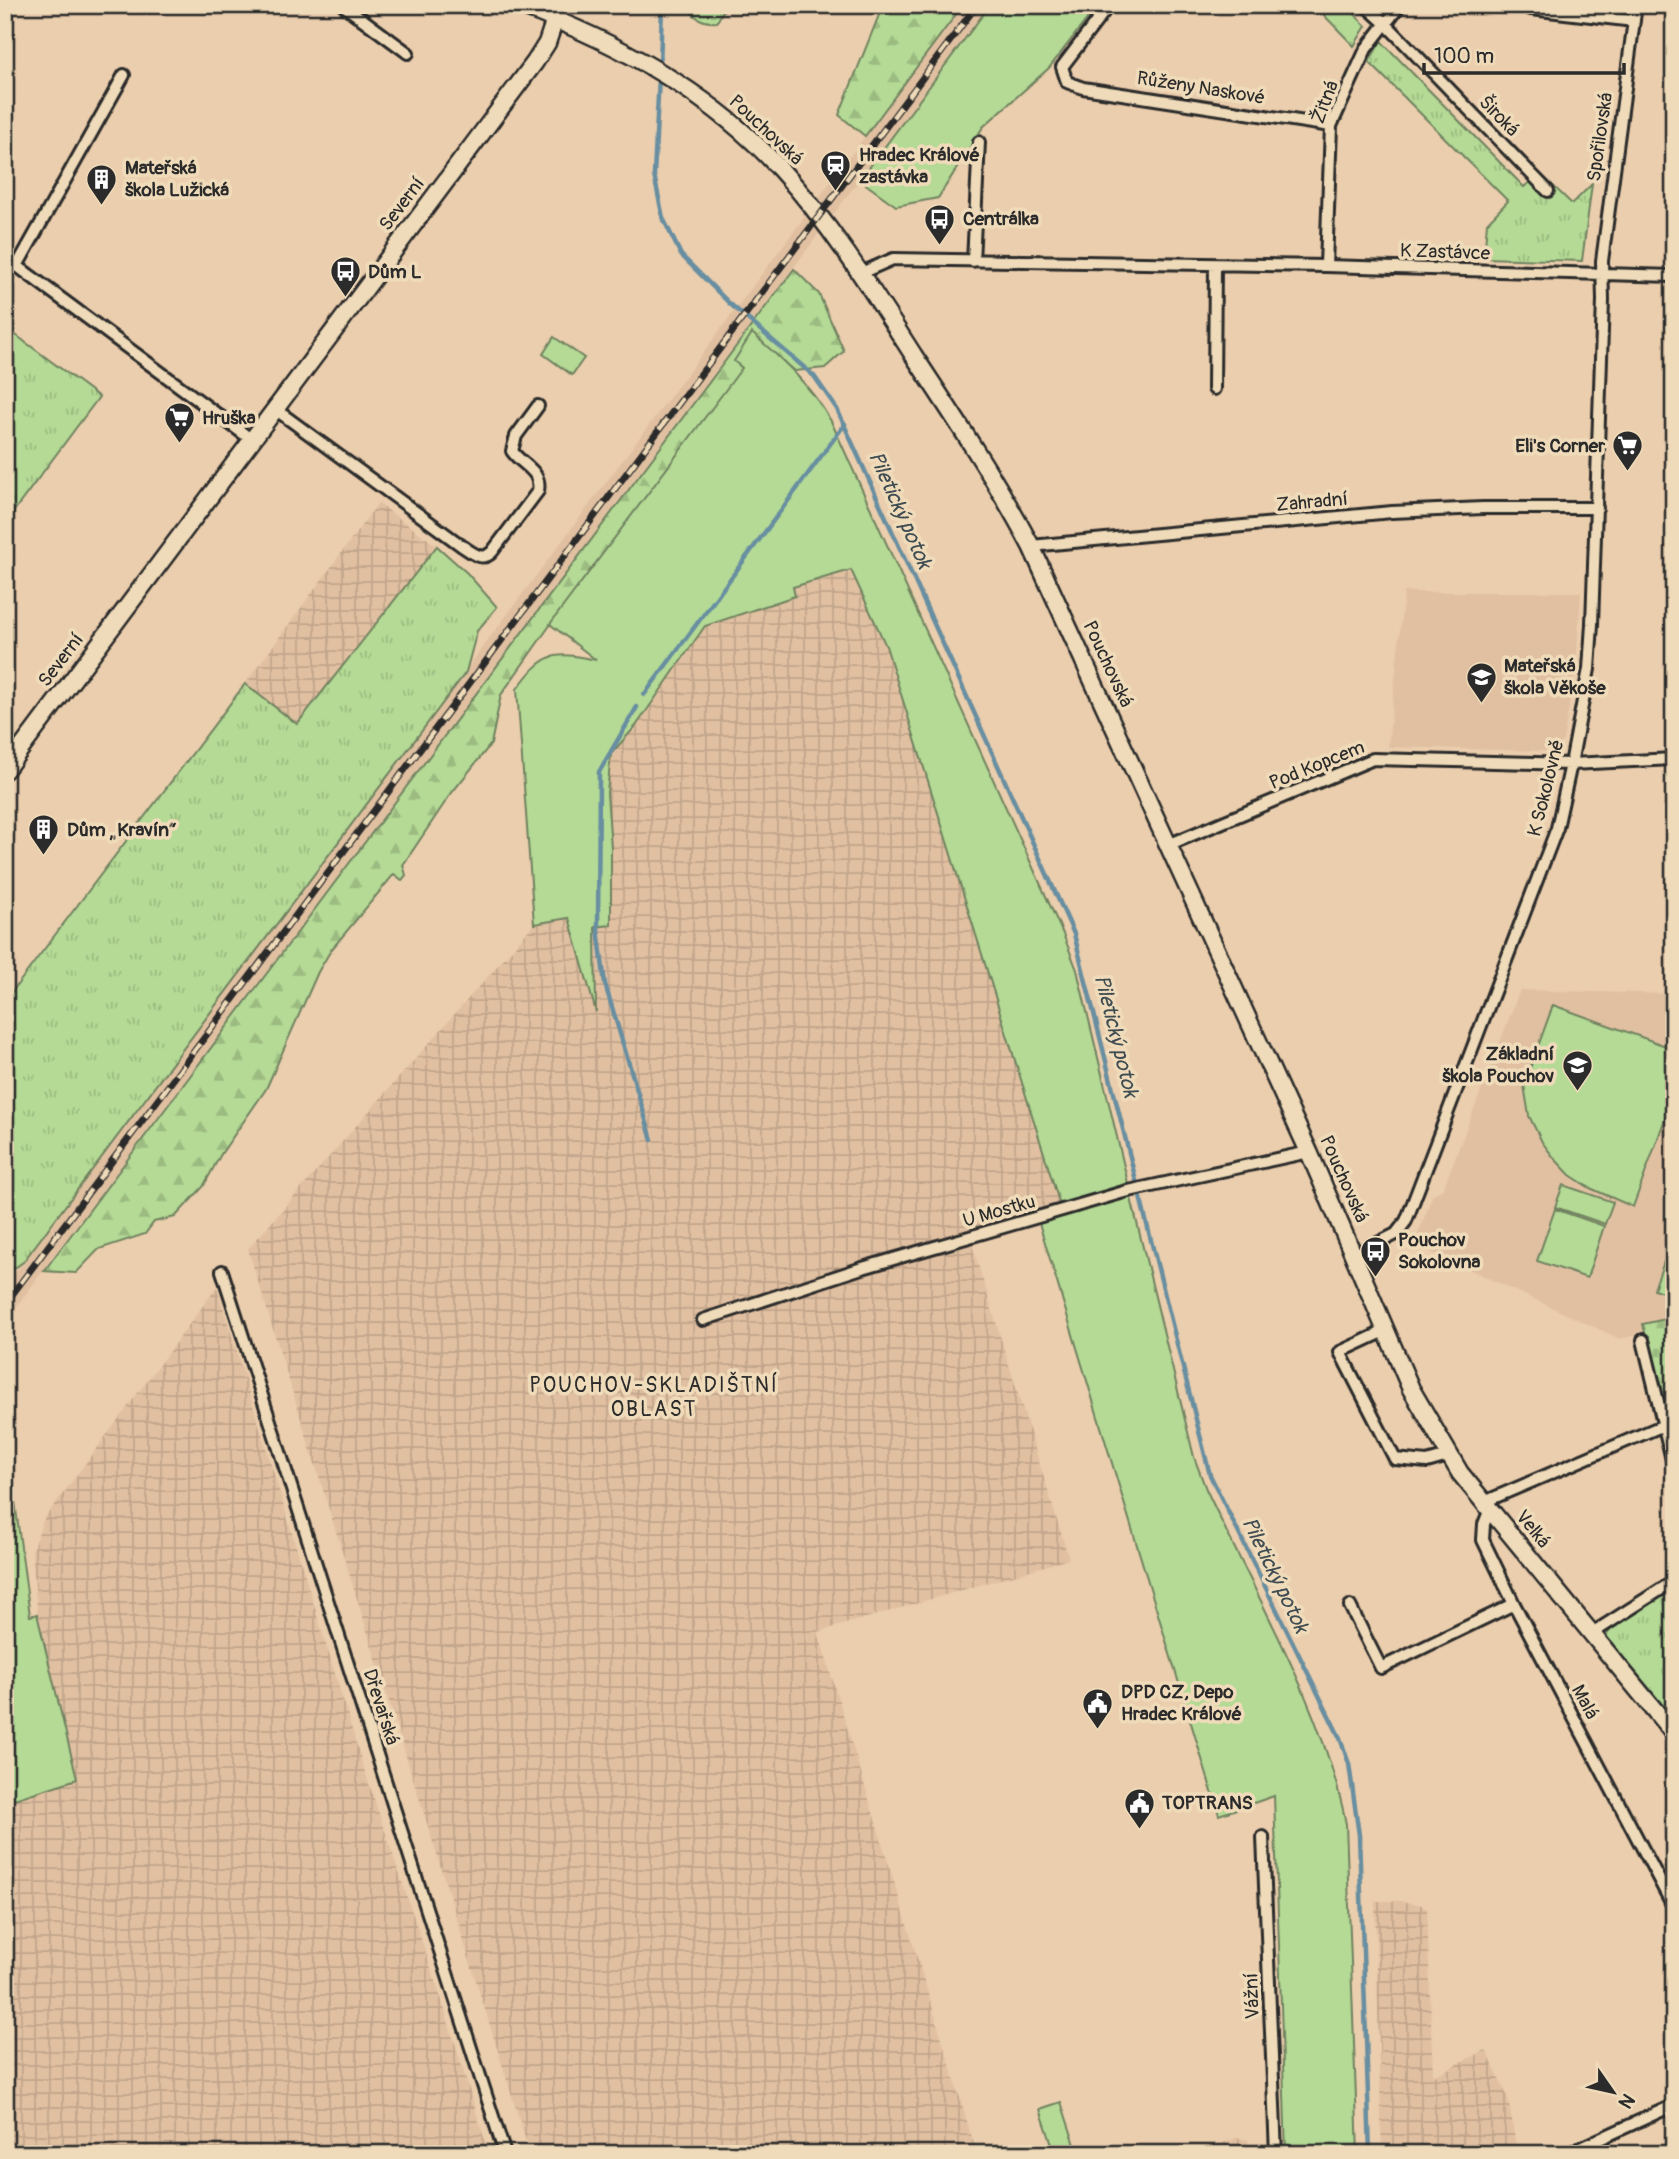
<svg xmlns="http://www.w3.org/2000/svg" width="1679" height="2159" viewBox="0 0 1679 2159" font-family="Pangolin,sans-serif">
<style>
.built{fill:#e1c0a1}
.industrial{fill:url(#industrial-grid)}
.grass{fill:url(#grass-tufts);stroke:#708260;stroke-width:2}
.forest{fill:url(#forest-firs);stroke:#708260;stroke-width:2}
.cemetery{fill:url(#cemetery-stones);stroke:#708260;stroke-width:2}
.garden{fill:#b4da95;stroke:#708260;stroke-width:2}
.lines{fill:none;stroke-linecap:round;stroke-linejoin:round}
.stream{stroke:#678ea1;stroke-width:4.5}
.street-casing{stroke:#2b2b2b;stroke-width:16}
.secondary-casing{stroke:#2b2b2b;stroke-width:21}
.street{stroke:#efdbb9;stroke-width:10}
.secondary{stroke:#efdbb9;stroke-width:16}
.rail-casing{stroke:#2b2b2b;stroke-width:7}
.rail{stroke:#efdbb9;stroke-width:4.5;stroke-dasharray:13;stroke-linecap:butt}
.labels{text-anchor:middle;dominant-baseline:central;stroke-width:7;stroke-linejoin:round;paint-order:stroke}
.street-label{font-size:19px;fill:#2b2b2b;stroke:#efdbb9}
.poi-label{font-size:19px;font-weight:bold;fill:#2b2b2b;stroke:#efdbb9;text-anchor:start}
.water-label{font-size:21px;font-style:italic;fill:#3f4c52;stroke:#efdbb9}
.neighbourhood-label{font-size:21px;letter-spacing:2px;fill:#2b2b2b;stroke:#efdbb9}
</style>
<defs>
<pattern id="industrial-grid" width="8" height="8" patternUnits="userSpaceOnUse" patternTransform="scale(1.75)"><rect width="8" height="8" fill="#e1c0a1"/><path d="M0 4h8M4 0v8" fill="none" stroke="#c1a58b"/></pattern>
<pattern id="grass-tufts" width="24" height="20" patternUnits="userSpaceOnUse" patternTransform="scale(1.75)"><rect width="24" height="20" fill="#b4da95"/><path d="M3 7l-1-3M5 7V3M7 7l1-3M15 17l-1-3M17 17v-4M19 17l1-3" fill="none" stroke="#9bbb81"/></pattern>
<pattern id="forest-firs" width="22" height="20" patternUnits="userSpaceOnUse" patternTransform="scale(1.75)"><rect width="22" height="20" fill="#b4da95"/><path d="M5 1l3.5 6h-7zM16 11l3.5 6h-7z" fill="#9bbb81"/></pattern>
<pattern id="cemetery-stones" width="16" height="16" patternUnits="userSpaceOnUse" patternTransform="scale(1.75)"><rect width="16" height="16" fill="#b4da95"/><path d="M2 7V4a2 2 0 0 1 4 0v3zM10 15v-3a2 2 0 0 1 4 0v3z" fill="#9bbb81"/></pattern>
</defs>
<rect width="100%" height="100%" fill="#ebcead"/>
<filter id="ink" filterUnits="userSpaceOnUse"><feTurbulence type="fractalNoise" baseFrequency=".0143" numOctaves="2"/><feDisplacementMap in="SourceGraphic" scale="14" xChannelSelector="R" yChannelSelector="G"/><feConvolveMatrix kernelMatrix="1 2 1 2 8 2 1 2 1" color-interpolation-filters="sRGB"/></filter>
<g filter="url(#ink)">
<!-- built -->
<path class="built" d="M963 5H990L5 1322V1286Z
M1404 592H1581L1576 667 1563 741 1556 749 1548 751 1388 747Z
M1520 990 1674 994V1317L1644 1324 1646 1333 1620 1339 1414 1244 1433 1194 1443 1189Z"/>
<!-- industrial -->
<path class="industrial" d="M378 503 437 546 297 724 245 684Z
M851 570 886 646 1060 1205 968 1232 1069 1559 818 1632 977 2154H530L248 1249 534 924 569 917 595 1008V926L611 924V848L607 793 611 754 636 726 705 626 794 597 793 587Z
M217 1287 364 1769 441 1998 489 2154H5V1802L77 1779 38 1621 32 1550 44 1519Z
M1375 1901H1403L1422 1905 1427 1908 1433 2076 1486 2050 1508 2098 1517 2151 1511 2154H1382Z
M1237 2138 1248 2140 1249 2154H1188Z"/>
<!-- grass -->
<path class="grass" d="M688 5H726L717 22C704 23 692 18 688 5Z
M1314 5H1346L1366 26 1354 46Z
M1381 41 1524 187 1540 173 1572 204 1592 184 1582 261 1484 258 1487 223 1508 201 1369 62Z
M5 327 99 397 5 523Z
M437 546 467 573 497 607 477 631 466 672 23 1262 5 1275V1001L245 684 297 724Z
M1674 1589V1719L1606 1636 1612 1628Z"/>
<!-- forest -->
<path class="forest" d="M883 5H963L865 136 839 115Z
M794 269 819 294 844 351 825 368 795 371 752 334 743 368 553 621 501 695 491 744 450 795 403 865 406 875 402 880 394 874 331 950 318 972 266 1089 221 1154 203 1187 175 1217 154 1222 145 1234 99 1249 76 1273 44 1271Z"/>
<!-- cemetery -->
<path class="cemetery" d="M1674 1317V1454L1643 1324Z"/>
<!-- garden -->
<path class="garden" d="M990 5H1098L1049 68 983 127 938 198 896 206 860 180Z
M752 333C785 362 809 384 831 421L1063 934 1077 970 1128 1183 1060 1205 886 646 851 570 793 587 795 596 705 626 636 726 611 754 607 793 611 848V925L595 927 596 1012 569 918 534 924 517 689C544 652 553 651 596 660L550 624 742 368 734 361Z
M554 337 584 358 572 375 543 354Z
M1553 1005 1674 1049V1094L1633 1207 1590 1188 1570 1175 1555 1159 1542 1142 1529 1116 1524 1085Z
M1563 1185 1613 1202 1605 1224 1555 1207Z
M1130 1194 1194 1457 1206 1489C1255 1594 1324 1710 1346 1824L1358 2154H1286L1274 1796 1219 1815 1039 1223Z
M1555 1209 1604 1226 1587 1278 1537 1261Z
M1665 1259H1667L1674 1278V1291L1662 1292 1654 1289Z
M5 1425 30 1616 37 1614 77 1779 5 1802Z
M1061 2102 1076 2148 1055 2154 1040 2109Z"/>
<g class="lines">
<!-- stream -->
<path class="stream" d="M660 67 662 5
M659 76 654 175 663 218 681 255 729 303 814 376 837 409 1074 934 1210 1475 1340 1738 1349 1764 1359 1835 1370 2154
M644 695 845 424
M637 707 599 772 598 929 605 984 652 1140"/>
<defs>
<path id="street" d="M343 5 408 53
M1109 5 1062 67 1067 82 1083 88 1331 126
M1365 5 1386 24 1548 191
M1525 5 1531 9 1634 21
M5 257 252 440
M973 261 979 142
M17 266 124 75
M1326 266 1331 126 1366 49 1400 5
M861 273 893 259 1326 266 1674 276
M1214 389 1215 265
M275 409 462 546C473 553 482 562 492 552L538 491C542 470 522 466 512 451L516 436 538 406
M1031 546 1392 512 1483 508H1597
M1168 845 1373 759 1571 764 1674 759
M1354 1255 1396 1234 1406 1221 1557 828 1571 764 1589 669 1592 624 1603 300 1602 261 1636 5
M222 1271 505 2154
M703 1320 859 1269 1124 1192 1309 1152
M1385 1331 1340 1352 1395 1459 1427 1462 1448 1456
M1643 1340 1674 1468
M1484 1502 1664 1425
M1490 1509 1484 1524 1483 1540 1514 1604 1674 1908
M1350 1606 1381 1668 1514 1604
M1591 1634 1674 1581
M1263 1837 1276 2154
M1567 2154 1674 2105"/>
<path id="secondary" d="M518 5C615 41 711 92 781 170 832 226 873 292 914 356 955 418 996 480 1031 546L1309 1152 1411 1389 1460 1473 1674 1734
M5 770 535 62 547 43 555 19"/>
</defs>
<!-- street casing -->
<use href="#street" class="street-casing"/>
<!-- secondary casing -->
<use href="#secondary" class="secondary-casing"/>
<!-- street -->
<use href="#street" class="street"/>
<!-- secondary -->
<use href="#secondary" class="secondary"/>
<defs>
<path id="rail" d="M5 1304 977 5"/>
</defs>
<!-- rail casing -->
<use href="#rail" class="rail-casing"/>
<!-- rail -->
<use href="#rail" class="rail"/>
</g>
</g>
<!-- icons -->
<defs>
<symbol id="station-pin" viewBox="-11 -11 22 30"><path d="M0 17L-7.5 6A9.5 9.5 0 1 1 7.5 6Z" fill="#2b2b2b" stroke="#efdbb9"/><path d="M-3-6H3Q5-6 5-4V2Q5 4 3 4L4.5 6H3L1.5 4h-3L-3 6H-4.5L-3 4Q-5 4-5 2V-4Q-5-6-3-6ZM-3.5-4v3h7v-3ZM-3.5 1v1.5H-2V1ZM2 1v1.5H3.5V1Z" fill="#fff"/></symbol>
<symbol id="building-pin" viewBox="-11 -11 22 30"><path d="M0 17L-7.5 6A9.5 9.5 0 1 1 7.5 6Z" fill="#2b2b2b" stroke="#efdbb9"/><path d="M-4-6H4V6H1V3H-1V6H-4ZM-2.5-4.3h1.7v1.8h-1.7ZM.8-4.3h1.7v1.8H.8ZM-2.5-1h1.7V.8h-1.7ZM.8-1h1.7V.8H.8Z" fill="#fff"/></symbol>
<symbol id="bus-pin" viewBox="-11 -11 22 30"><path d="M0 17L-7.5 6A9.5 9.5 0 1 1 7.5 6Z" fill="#2b2b2b" stroke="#efdbb9"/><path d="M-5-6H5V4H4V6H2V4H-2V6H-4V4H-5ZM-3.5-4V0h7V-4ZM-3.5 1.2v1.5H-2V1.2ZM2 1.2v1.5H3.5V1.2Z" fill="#fff"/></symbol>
<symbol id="supermarket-pin" viewBox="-11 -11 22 30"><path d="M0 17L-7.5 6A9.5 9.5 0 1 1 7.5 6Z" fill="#2b2b2b" stroke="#efdbb9"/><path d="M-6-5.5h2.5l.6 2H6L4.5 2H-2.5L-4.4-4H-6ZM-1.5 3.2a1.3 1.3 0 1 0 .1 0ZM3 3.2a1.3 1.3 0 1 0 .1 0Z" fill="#fff"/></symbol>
<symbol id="school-pin" viewBox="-11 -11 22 30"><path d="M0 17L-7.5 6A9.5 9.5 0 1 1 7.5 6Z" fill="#2b2b2b" stroke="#efdbb9"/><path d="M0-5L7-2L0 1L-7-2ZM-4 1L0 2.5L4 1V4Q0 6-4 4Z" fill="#fff"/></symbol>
<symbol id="civic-pin" viewBox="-11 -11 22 30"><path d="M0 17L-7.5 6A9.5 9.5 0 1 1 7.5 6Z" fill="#2b2b2b" stroke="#efdbb9"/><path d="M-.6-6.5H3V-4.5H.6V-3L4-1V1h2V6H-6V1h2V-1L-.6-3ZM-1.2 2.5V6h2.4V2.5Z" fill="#fff"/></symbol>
</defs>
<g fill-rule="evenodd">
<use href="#station-pin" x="818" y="148" width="35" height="47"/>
<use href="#building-pin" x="84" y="162" width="35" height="47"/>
<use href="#bus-pin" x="922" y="202" width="35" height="47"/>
<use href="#bus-pin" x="328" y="254" width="35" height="47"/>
<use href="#supermarket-pin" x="162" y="400" width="35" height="47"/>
<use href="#supermarket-pin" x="1610" y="428" width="35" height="47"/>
<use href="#school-pin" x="1464" y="660" width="35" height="47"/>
<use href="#building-pin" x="26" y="812" width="35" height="47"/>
<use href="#school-pin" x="1560" y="1048" width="35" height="47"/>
<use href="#bus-pin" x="1358" y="1234" width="35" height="47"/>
<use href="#civic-pin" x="1080" y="1686" width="35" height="47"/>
<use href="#civic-pin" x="1122" y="1786" width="35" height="47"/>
</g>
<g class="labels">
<!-- street labels -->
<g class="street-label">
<text transform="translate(1201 88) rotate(9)">Růženy Naskové</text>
<text transform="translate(1325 102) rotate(-69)">Žitná</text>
<text transform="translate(1499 116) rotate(46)">Široká</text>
<text transform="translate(766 130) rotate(43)">Pouchovská</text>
<text transform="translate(1600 137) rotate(-82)">Spořilovská</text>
<text transform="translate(402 204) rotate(-53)">Severní</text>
<text transform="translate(1445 252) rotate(2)">K Zastávce</text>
<text transform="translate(1312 502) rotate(-5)">Zahradní</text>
<text transform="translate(61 660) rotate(-53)">Severní</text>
<text transform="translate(1108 664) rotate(65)">Pouchovská</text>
<text transform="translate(1317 765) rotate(-22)">Pod Kopcem</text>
<text transform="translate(1546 788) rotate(-76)">K Sokolovně</text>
<text transform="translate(1344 1179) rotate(66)">Pouchovská</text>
<text transform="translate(999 1211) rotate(-16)">U Mostku</text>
<text transform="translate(1533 1529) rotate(51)">Velká</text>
<text transform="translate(1585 1702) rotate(62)">Malá</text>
<text transform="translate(381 1707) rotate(72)">Dřevařská</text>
<text transform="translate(1252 1996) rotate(-92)">Vážní</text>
</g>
<!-- poi labels -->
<g class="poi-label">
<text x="859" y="155">Hradec Králové<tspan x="859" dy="22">zastávka</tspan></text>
<text x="125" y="168">Mateřská<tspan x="125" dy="22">škola Lužická</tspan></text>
<text x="963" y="219">Centrálka</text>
<text x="368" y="272">Dům L</text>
<text x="202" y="418">Hruška</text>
<text x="1605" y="446" text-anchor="end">Eli's Corner</text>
<text x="1504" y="666">Mateřská<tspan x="1504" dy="22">škola Věkoše</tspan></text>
<text x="67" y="830">Dům „Kravín“</text>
<text x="1554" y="1054" text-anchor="end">Základní<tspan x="1554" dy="22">škola Pouchov</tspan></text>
<text x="1398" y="1240">Pouchov<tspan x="1398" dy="22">Sokolovna</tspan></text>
<text x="1121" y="1692">DPD CZ, Depo<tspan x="1121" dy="22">Hradec Králové</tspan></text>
<text x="1162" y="1803">TOPTRANS</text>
</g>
<!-- water labels -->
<g class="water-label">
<text transform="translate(900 510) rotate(66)">Piletický potok</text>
<text transform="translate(1116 1036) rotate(76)">Piletický potok</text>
<text transform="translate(1275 1575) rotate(64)">Piletický potok</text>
</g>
<!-- neighbourhood labels -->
<g class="neighbourhood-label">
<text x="654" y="1385">POUCHOV-SKLADIŠTNÍ<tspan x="654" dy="24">OBLAST</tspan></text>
</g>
</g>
<!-- margin -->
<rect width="1679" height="2159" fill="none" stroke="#efdbb9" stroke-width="28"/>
<rect x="14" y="14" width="1651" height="2131" fill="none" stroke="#2b2b2b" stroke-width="2.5" filter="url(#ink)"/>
<!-- north arrow -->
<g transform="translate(1613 2092) rotate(124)" stroke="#efdbb9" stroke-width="5" paint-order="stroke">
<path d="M0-5L12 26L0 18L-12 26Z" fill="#2b2b2b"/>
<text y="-10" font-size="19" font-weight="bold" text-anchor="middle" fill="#2b2b2b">N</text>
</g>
<!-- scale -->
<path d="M1424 63v10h200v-10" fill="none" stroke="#2b2b2b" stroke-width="3.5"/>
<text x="1434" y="63" font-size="21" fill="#2b2b2b" stroke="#efdbb9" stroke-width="5" paint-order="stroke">100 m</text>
</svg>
